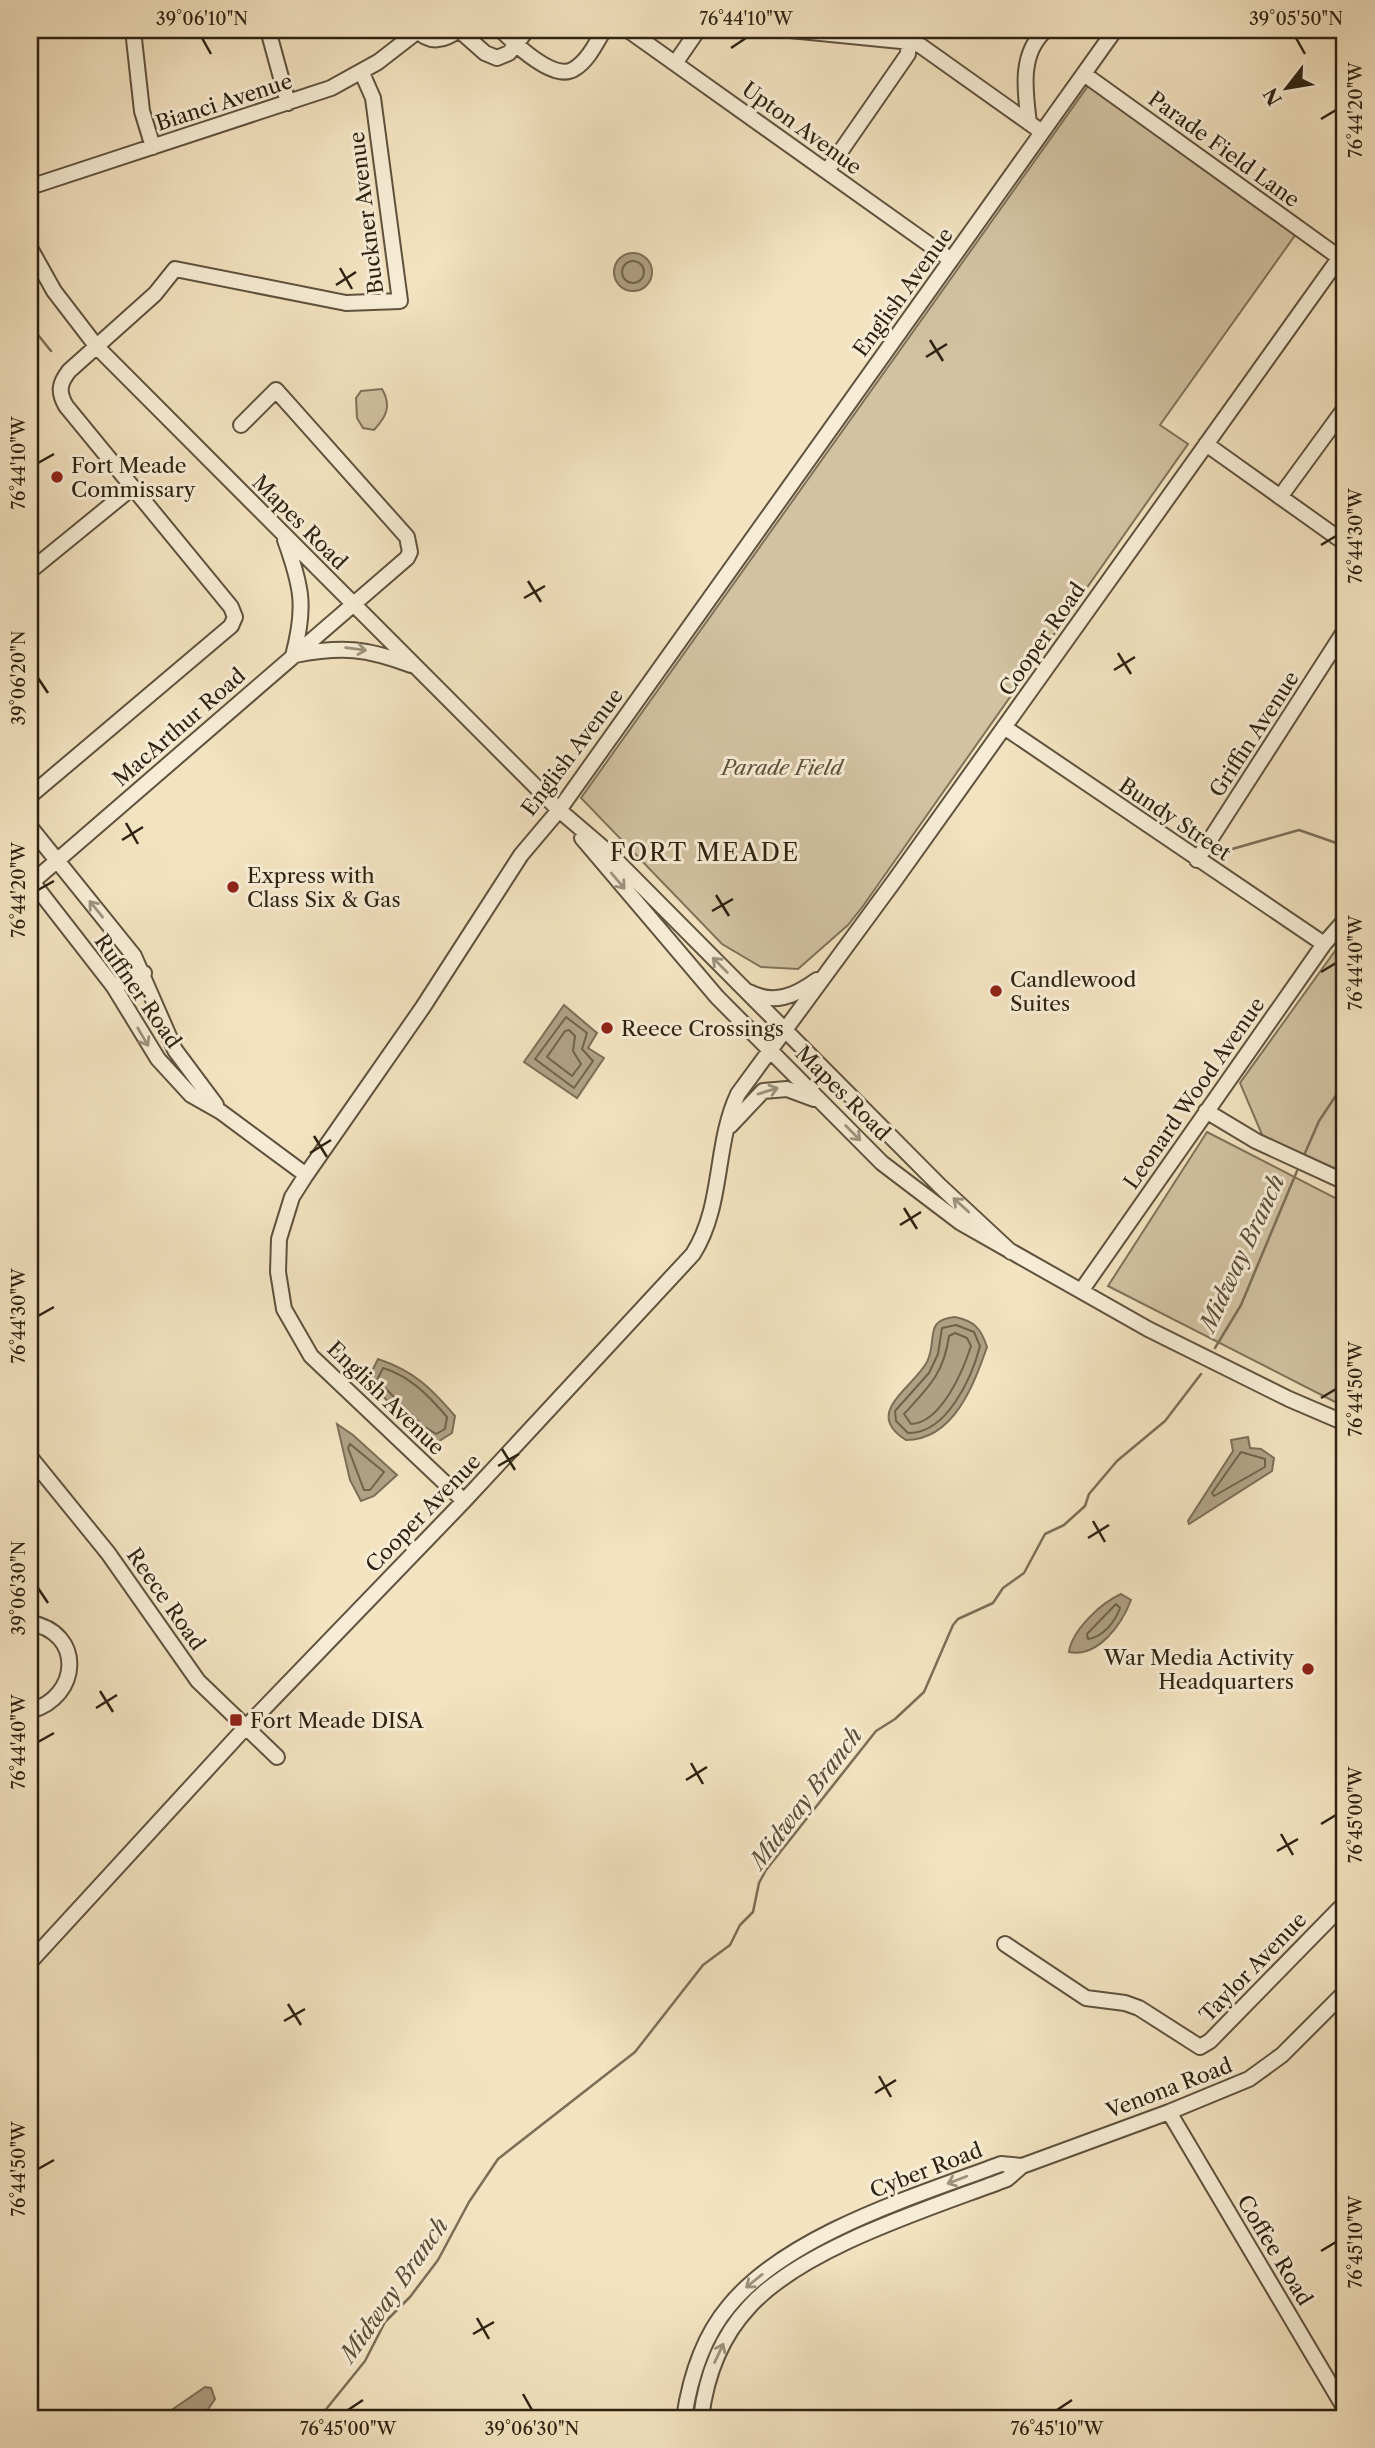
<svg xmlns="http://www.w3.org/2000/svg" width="1375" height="2448" viewBox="0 0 1375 2448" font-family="'Libre Caslon Text',serif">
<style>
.green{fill:#d2c2a2;stroke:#80725a;stroke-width:2}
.water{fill:#b0a185;stroke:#7c6e57;stroke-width:2}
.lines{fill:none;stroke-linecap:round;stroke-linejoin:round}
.shore{stroke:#6f624c;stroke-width:2}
.stream{stroke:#7c6e57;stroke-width:2.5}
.minor-casing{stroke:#5f523e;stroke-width:18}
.minor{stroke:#f7edd6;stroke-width:14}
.oneway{stroke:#9d927e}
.ticks{fill:none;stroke:#2e2212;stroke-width:2.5}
.poi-dot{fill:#8f2418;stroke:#f7edd6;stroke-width:2.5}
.labels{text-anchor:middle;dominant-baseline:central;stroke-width:6;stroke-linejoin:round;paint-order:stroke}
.street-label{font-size:21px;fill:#2e2212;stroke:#f7edd6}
.poi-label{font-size:21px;fill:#2e2212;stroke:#f7edd6;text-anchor:start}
.park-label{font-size:21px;font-style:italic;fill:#5f523d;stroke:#f7edd6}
.water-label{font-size:23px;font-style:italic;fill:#5c4e3a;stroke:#f7edd6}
.quarter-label{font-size:24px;letter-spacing:2px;fill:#2e2212;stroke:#f7edd6}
.neatline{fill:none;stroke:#2e2212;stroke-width:2.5}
.ticks-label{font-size:18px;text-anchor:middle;fill:#2e2212}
</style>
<rect width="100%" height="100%" fill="#f3e3c0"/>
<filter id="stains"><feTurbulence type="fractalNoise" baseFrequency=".00286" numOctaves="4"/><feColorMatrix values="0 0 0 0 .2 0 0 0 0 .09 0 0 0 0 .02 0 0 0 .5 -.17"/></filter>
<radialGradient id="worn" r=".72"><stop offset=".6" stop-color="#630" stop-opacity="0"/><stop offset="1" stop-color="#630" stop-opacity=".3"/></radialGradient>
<!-- green -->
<path class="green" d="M1088 86 1296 234 1160 425 1188 444 863 906 848 925 798 969 761 967 722 944 581 798Z
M382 389C392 406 386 417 374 430L363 428 357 418 356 398 361 391Z
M1345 937V1170L1343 1172 1263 1137 1240 1083Z
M1207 1132 1345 1203V1407L1108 1286Z"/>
<!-- water -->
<path class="water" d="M614 272a19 19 0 1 1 38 0a19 19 0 1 1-38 0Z
M564 1005 597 1033 588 1048 604 1058 577 1098 524 1062Z
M955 1317C974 1321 981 1328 987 1347 974 1384 954 1440 906 1440 863 1413 911 1390 927 1362 938 1340 923 1320 955 1317Z
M378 1359C414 1371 431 1388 455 1416L452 1433 436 1443C410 1426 388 1403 368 1379Z
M337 1424 353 1435 397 1475 374 1496 361 1501 350 1480Z
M1248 1437 1250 1448 1261 1449 1274 1458 1272 1471 1189 1524 1188 1521 1233 1451 1231 1440Z
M1121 1594 1131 1600C1122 1624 1098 1658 1069 1652 1072 1630 1101 1603 1121 1594Z
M205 2387 211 2388 215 2399 202 2418H160Z"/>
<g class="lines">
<!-- shore -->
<path class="shore" d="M622 272a11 11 0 1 1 22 0a11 11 0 1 1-22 0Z
M566 1017 587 1033 582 1049 593 1061 574 1088 535 1059Z
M569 1030 575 1036 573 1051 581 1064 572 1076 547 1057 565 1031Z
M956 1325 974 1332 980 1346C972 1377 947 1434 908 1433L896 1421 895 1411 929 1373 938 1354 942 1328Z
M955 1333 967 1338 971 1346C963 1371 941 1423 911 1424L904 1414C929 1387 944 1373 949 1336Z
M383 1368C410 1376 429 1396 447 1417L445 1429 436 1434 422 1425 377 1380Z
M350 1444 384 1472 370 1490H364L348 1448Z
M1241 1452 1265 1459V1467L1214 1496 1212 1493Z
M1116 1604 1120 1608C1115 1622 1103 1637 1088 1639L1087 1634Z"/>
<!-- stream -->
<path class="stream" d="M30 325 51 351
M1211 855 1299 830 1345 846
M1305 1153 1319 1121 1345 1082
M1215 1348 1241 1305 1297 1171
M319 2418 365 2361 385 2322 410 2297 438 2260 469 2202 498 2159 635 2052 703 1965 730 1945 740 1925 753 1912 759 1883 766 1870 876 1731 895 1719 924 1692 953 1625 958 1619 993 1603 1003 1588 1024 1573 1045 1534 1064 1525 1085 1506 1089 1494 1117 1461 1165 1421 1201 1374"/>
<defs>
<path id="minor" d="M133 30 142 111 153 147
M268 30 288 103
M417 30C429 44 445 41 458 30
M459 30 485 53 497 58 509 53 527 30
M501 30C515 44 554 82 574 69 588 61 596 43 604 30
M628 30 951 260
M790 30 911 42 921 46 1042 132
M676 62 698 30
M1084 74 1340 258
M1029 123C1025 91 1019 53 1046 30
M827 171 908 54 909 30
M30 187 331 88 378 62 418 31
M30 248 54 291 97 347 559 810 608 852 940 1186 1011 1252
M1206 444 1345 543
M1280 497 1345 408
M285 540C302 587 306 607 293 656
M30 571 133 487
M295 655C342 646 366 648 411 665
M1004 727 1324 944
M30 796 231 626 235 617 231 607 66 406C58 392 59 384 69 371L155 294 175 269 346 303 400 301 373 98 362 73
M30 827 134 956 175 1050 216 1105
M582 838 717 997 882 1163 961 1223 1148 1329 1289 1399 1345 1423
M1197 860 1345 630
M30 879 114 987 158 1059 191 1095 221 1112 306 1175
M30 884 407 558 410 552 407 537 276 390 241 425
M114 987 144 973
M749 992C774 1005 795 996 817 980
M1206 1111 1256 1141 1345 1182
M730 1126 763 1091 787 1089 814 1099
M1081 1291 1324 944 1345 920
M30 1457 108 1553 198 1681 277 1757
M464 1501 311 1356 284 1309 278 1272 279 1239 292 1197 306 1175 423 1007 521 855 559 810 1115 30
M30 1623C84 1632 81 1697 30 1711
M1005 1944 1086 1998 1125 2003 1139 2008 1200 2047 1210 2041 1345 1903
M30 1962 245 1728 464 1501 693 1254C724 1205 714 1145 738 1094L895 880 1345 250
M1169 2112 1345 2409
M684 2418C690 2378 702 2338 729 2306 788 2234 916 2196 1001 2164L1022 2166
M701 2418C706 2377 720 2338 749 2307 803 2247 931 2208 1007 2179L1022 2166 1169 2112 1249 2079 1282 2055 1345 1992"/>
</defs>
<!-- minor casing -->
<use href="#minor" class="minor-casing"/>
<!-- minor -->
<use href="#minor" class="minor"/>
</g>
<!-- one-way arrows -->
<defs><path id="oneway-shaft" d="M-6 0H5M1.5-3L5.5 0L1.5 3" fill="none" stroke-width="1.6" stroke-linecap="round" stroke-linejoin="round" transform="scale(1.75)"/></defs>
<g class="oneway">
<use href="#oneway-shaft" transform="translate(356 649) rotate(8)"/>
<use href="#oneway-shaft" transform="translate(618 881) rotate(50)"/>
<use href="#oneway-shaft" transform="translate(96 909) rotate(-129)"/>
<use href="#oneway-shaft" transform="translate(720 965) rotate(-135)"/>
<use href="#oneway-shaft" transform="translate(143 1037) rotate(60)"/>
<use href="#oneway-shaft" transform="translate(768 1091) rotate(-17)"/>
<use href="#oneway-shaft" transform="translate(853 1133) rotate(45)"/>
<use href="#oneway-shaft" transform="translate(961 1205) rotate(-138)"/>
<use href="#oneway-shaft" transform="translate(957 2180) rotate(159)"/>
<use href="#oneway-shaft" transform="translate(754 2281) rotate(141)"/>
<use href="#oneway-shaft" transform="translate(719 2353) rotate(-65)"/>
</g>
<!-- ticks -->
<path class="ticks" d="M202 38 211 54M1296 38 1305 54M731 48 746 38M1321 119 1336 110M340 268 352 289M336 285 356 272M930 340 943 361M926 357 947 344M38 463 54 454M1321 545 1336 536M528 581 541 602M524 598 545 586M1118 653 1131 674M1114 670 1135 657M38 678 48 693M126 823 138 844M122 840 143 827M38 890 54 881M716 895 729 916M712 911 733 899M1321 972 1336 963M314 1136 327 1157M310 1153 331 1140M904 1208 917 1229M900 1225 921 1212M38 1316 54 1307M1321 1398 1336 1389M502 1449 515 1470M498 1466 519 1454M1093 1521 1105 1542M1088 1538 1109 1525M38 1588 48 1603M100 1691 113 1712M96 1708 117 1695M38 1742 54 1733M691 1763 703 1784M686 1780 707 1767M1321 1824 1336 1815M1281 1834 1293 1855M1277 1851 1298 1839M288 2004 301 2025M284 2021 305 2009M879 2076 891 2097M875 2093 896 2080M38 2169 54 2160M1321 2251 1336 2242M477 2318 489 2339M473 2334 494 2322M523 2394 532 2410M348 2410 363 2400M1057 2410 1072 2400"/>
<!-- markers -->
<g class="poi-dot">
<circle cx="57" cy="477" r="7"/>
<circle cx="233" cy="887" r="7"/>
<circle cx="996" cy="991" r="7"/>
<circle cx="607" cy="1028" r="7"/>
<circle cx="1308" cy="1669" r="7"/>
<rect x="229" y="1713" width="14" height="14" rx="3.5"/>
</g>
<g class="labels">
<!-- street labels -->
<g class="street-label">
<text transform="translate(224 102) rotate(-18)">Bianci Avenue</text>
<text transform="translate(802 128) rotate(36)">Upton Avenue</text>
<text transform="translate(1224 149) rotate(36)">Parade Field Lane</text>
<text transform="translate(366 213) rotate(-97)">Buckner Avenue</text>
<text transform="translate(903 292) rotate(-54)">English Avenue</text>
<text transform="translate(300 522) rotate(45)">Mapes Road</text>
<text transform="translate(1042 639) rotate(-55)">Cooper Road</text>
<text transform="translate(179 727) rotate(-41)">MacArthur Road</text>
<text transform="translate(1254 734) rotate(-57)">Griffin Avenue</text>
<text transform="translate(572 752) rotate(-53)">English Avenue</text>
<text transform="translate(1175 819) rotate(34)">Bundy Street</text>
<text transform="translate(138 991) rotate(55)">Ruffner Road</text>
<text transform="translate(843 1093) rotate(45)">Mapes Road</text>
<text transform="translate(1194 1093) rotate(-55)">Leonard Wood Avenue</text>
<text transform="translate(386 1398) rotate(44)">English Avenue</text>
<text transform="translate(423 1513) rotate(-46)">Cooper Avenue</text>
<text transform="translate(166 1599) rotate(55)">Reece Road</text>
<text transform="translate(1253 1967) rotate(-46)">Taylor Avenue</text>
<text transform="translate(1169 2088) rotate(-21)">Venona Road</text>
<text transform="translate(926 2170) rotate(-21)">Cyber Road</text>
<text transform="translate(1275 2250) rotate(59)">Coffee Road</text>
</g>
<!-- poi labels -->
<g class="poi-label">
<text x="71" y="465">Fort Meade<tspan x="71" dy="24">Commissary</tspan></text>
<text x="247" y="875">Express with<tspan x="247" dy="24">Class Six &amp; Gas</tspan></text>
<text x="1010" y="979">Candlewood<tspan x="1010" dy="24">Suites</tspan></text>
<text x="621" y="1028">Reece Crossings</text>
<text x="1294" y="1657" text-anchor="end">War Media Activity<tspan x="1294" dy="24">Headquarters</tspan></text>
<text x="250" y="1720">Fort Meade DISA</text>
</g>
<!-- park labels -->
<g class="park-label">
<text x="782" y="767">Parade Field</text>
</g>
<!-- water labels -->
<g class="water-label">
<text transform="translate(1242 1253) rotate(-65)">Midway Branch</text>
<text transform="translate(806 1798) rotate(-53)">Midway Branch</text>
<text transform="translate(394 2290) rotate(-55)">Midway Branch</text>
</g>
<!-- quarter labels -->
<g class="quarter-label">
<text x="705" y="852">FORT MEADE</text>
</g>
</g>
<!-- margin -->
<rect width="1375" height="2448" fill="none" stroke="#f3e3c0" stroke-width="77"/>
<!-- north arrow -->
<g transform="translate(1287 88) rotate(239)" stroke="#f7edd6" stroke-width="5" paint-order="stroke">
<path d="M0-5L12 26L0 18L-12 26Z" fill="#2e2212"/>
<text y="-10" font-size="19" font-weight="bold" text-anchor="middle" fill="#2e2212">N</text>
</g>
<rect x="38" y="38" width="1298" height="2372" class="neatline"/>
<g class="ticks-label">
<text x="202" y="25">39°06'10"N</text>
<text x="746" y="25">76°44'10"W</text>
<text x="1296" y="25">39°05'50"N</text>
<text transform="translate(1356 110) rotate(-90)" y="6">76°44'20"W</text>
<text transform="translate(19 463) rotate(-90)" y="6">76°44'10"W</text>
<text transform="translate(1356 536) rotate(-90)" y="6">76°44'30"W</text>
<text transform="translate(19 678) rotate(-90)" y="6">39°06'20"N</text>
<text transform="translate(19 890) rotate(-90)" y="6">76°44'20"W</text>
<text transform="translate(1356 963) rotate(-90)" y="6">76°44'40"W</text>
<text transform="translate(19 1316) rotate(-90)" y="6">76°44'30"W</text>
<text transform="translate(1356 1389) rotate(-90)" y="6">76°44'50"W</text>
<text transform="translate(19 1588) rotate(-90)" y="6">39°06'30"N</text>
<text transform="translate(19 1742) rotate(-90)" y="6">76°44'40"W</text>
<text transform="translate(1356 1815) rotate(-90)" y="6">76°45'00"W</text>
<text transform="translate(19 2169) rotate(-90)" y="6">76°44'50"W</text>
<text transform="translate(1356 2242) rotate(-90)" y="6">76°45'10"W</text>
<text x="348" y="2435">76°45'00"W</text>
<text x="532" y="2435">39°06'30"N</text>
<text x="1057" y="2435">76°45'10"W</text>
</g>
<rect width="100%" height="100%" filter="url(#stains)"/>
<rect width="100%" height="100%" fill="url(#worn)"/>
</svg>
